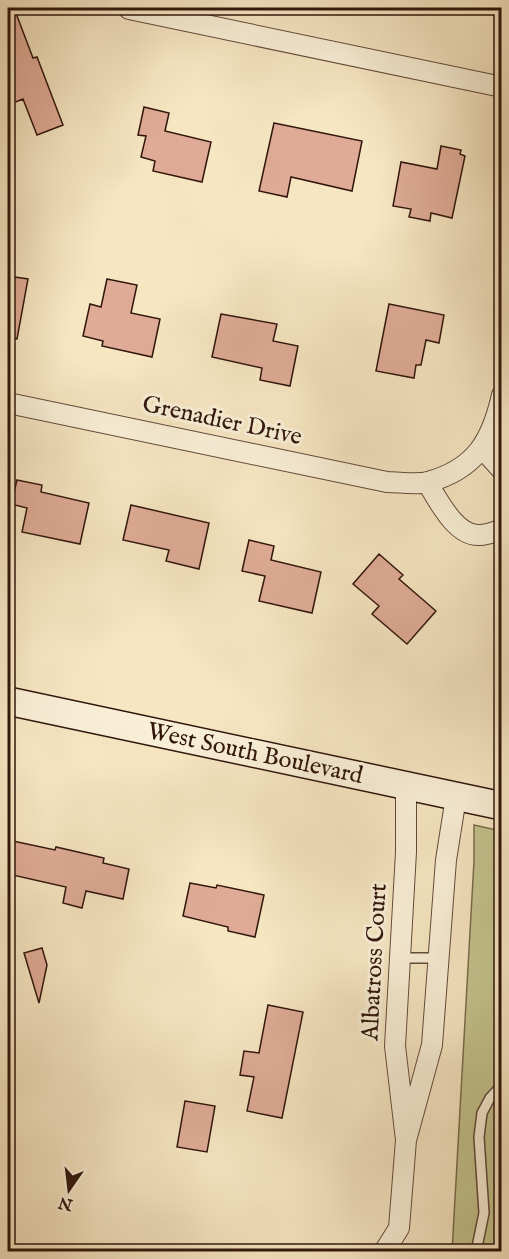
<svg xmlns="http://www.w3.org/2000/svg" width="509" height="1259" viewBox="0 0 509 1259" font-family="'IM FELL English',serif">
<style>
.green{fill:#c3c38e;stroke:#7a6c4d;stroke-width:1.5}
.building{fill:#dfab96;stroke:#31160c;stroke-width:1.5}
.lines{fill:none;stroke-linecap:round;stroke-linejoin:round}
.lane-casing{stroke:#624a3a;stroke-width:12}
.street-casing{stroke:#624a3a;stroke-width:22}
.secondary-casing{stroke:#31160c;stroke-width:30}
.lane{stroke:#f9efd7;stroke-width:9}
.street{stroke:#f9efd7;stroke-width:20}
.secondary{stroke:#f9efd7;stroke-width:27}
.labels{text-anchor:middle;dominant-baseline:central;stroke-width:6;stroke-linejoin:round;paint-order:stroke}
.street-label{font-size:24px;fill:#31160c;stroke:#f9efd7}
</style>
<rect width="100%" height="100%" fill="#f6e6c2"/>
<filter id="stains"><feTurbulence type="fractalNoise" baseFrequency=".00333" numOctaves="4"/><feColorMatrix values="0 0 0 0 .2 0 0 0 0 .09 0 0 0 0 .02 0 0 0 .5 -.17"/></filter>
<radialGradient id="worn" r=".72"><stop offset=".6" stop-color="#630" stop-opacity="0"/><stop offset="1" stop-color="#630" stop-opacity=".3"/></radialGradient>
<!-- green -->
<path class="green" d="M474 825 501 831V1251L452 1252 474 861Z"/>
<!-- building -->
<path class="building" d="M8 8H14L33 58 37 57 63 125 37 135 23 99 8 105Z
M144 107 169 113 165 131 211 142 202 182 153 171 155 161 141 157 146 136 138 135Z
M274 123 362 141 352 191 291 177 287 197 259 191Z
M441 146 461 150 460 154 465 156 452 218 431 213 430 221 409 217 411 209 393 206 401 162 437 169Z
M8 276 28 279 17 339 8 338Z
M107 279 137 285 131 313 160 319 152 357 102 346 103 341 83 336 90 304 101 307Z
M389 304 444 315 439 343 426 340 421 365H416L414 378 376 371Z
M221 314 277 324 273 341 298 346 290 386 260 380 262 368 212 357Z
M17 480 42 485 41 492 89 503 80 544 22 532 27 508 11 504Z
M131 505 209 523 199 569 166 561 169 550 123 540Z
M249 540 274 546 271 560 321 572 312 613 259 601 265 576 242 571Z
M379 554 403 575 399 579 436 611 407 644 372 614 379 606 353 584Z
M8 840 55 850 56 847 104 858 103 863 129 869 123 899 86 891 82 908 63 903 66 887 8 874Z
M190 883 216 888 217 885 264 895 255 937 228 931V927L183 916Z
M42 948 47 965 39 1003 24 953Z
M268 1005 303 1012 282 1118 247 1111 254 1077 240 1075 244 1051 259 1053Z
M185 1101 215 1106 207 1152 177 1147Z"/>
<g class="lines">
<defs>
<path id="lane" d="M401 958H438
M476 1252 484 1213 479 1137 482 1113 490 1098 502 1085"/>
<path id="street" d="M129 9 502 87
M8 403 387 482C399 482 416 485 428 482 476 469 492 440 502 395
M482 448 502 470
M427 482C438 500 456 537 480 535 487 535 494 532 500 530L502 528
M406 786V852L395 1046 406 1140 432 1045 446 860 456 797
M384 1252 399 1228 406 1140"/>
<path id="secondary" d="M8 701 502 806"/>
</defs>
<!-- lane casing -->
<use href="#lane" class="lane-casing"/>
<!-- street casing -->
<use href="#street" class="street-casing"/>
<!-- secondary casing -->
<use href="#secondary" class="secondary-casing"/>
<!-- lane -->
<use href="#lane" class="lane"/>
<!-- street -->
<use href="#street" class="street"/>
<!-- secondary -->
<use href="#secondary" class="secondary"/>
</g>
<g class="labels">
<!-- street labels -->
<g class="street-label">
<text transform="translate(222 421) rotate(12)">Grenadier Drive</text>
<text transform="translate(255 754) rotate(12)">West South Boulevard</text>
<text transform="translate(375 962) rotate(-87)">Albatross Court</text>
</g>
</g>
<!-- margin -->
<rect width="509" height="1259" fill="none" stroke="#f6e6c2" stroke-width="30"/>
<rect x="9" y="9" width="491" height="1241" fill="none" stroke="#31160c" stroke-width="3"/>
<rect x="15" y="15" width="479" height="1229" fill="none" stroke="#31160c" stroke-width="1.5"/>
<!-- north arrow -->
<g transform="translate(69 1190) rotate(194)" stroke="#f9efd7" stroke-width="4.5" paint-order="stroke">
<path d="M0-4.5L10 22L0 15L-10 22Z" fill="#31160c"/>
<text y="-9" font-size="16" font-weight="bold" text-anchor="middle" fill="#31160c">N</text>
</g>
<rect width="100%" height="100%" filter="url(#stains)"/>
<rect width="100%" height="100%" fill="url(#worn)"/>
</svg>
